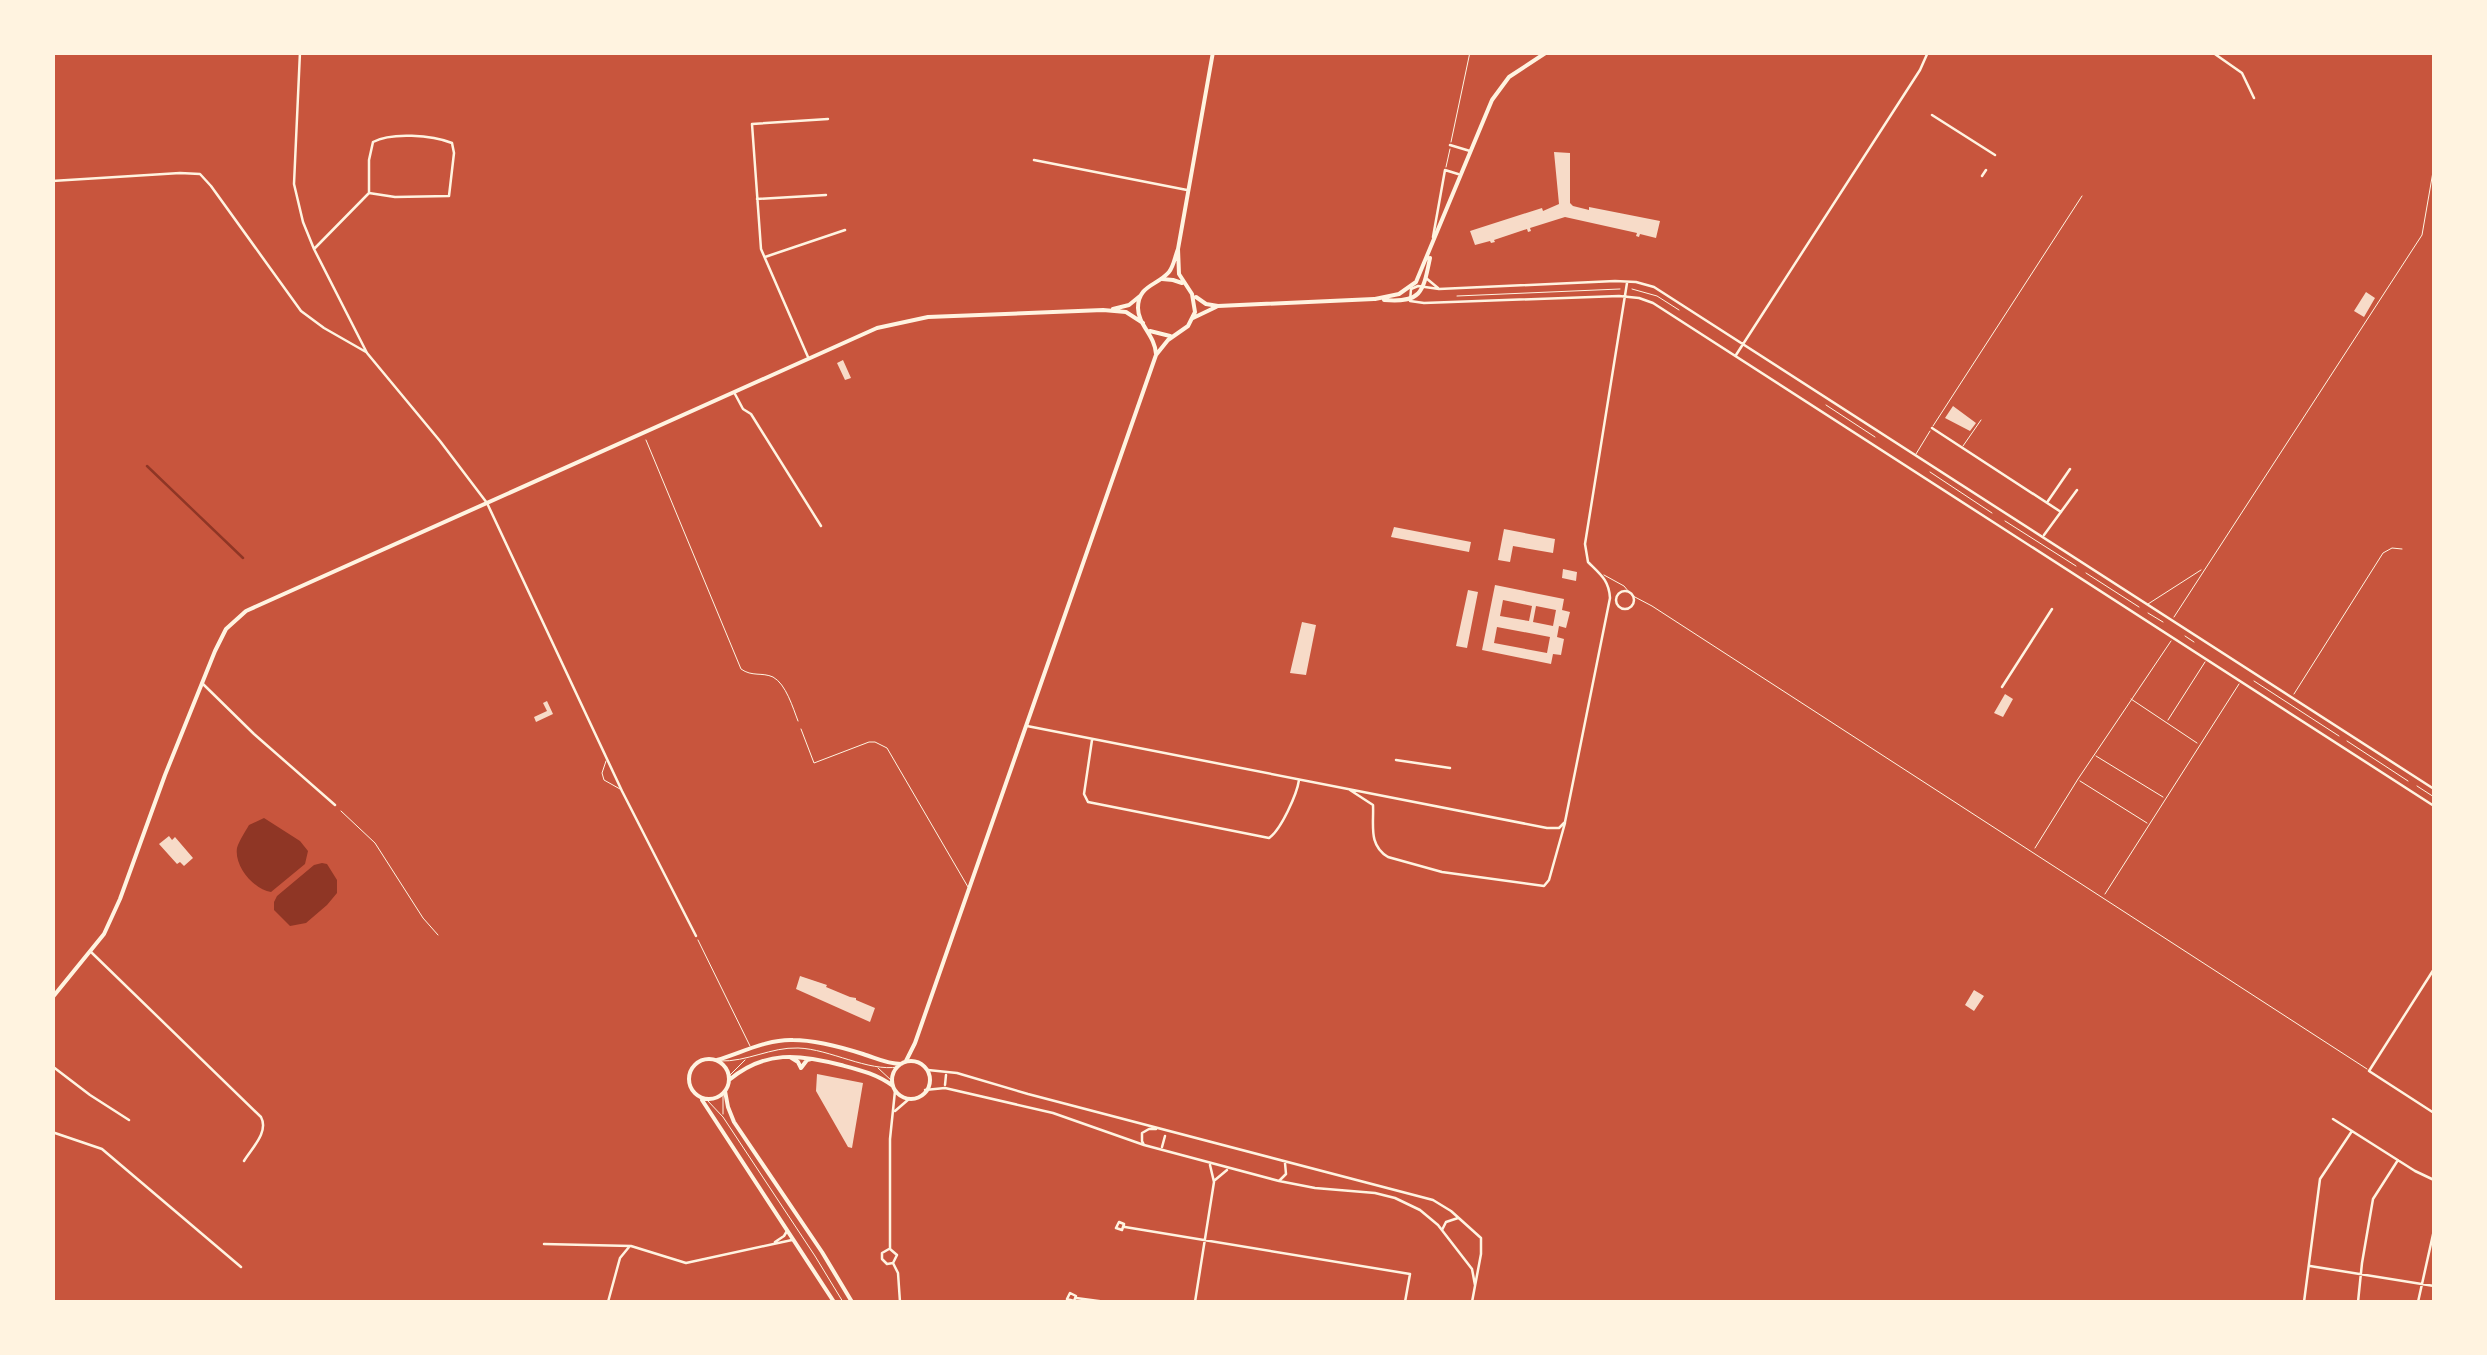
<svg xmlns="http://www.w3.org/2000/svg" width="2487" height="1355" viewBox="0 0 2487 1355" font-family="Karla,sans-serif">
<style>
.water{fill:#8f3625}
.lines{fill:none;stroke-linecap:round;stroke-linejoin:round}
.stream{stroke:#8f3625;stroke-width:2.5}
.building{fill:#f7dbc8;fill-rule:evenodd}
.path{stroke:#fff3e0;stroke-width:1}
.service{stroke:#fff3e0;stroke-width:1}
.pedestrian{stroke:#fff3e0;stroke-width:2.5}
.minor{stroke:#fff3e0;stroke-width:2.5}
.tertiary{stroke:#fff3e0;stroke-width:4}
</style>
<rect width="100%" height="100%" fill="#c8553d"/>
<!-- water -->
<path class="water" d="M264 818 300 841 308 851 305 864 271 892C255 890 234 867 237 848 239 841 245 832 249 825Z
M322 863 327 864 337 880V893L327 905 306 923 290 926 274 910V902L277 896 314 865Z"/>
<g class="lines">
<!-- stream -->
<path class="stream" d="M147 466 243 558"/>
</g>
<!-- building -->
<path class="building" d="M1554 152 1570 153V203L1573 206 1589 210V207L1660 221 1656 238 1640 234 1639 237 1636 236 1637 233 1565 217 1530 228 1531 231 1528 232 1527 229 1494 240 1495 242 1491 243 1490 241 1475 245 1470 231 1542 208 1543 211 1559 204Z
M2366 292 2375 298 2364 317 2354 311Z
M843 360 851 378 845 380 837 363Z
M1953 406 1976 423 1970 431 1945 418Z
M1394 527 1471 542 1469 552 1391 537Z
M1504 529 1555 539 1553 553 1513 546 1510 562 1498 560Z
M1563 569 1577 572 1576 581 1562 578Z
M1495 585 1564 599 1562 610 1570 612 1566 628 1559 626 1557 637 1564 639 1561 655 1553 654 1551 664 1482 650ZM1503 600 1532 606 1529 621 1500 616ZM1536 606 1556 610 1553 626 1533 622ZM1497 627 1550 637 1547 653 1494 643Z
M1468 590 1478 592 1467 648 1456 646Z
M1302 622 1316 625 1306 675 1290 673Z
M2005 694 2013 699 2003 717 1994 713Z
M547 701 553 714 536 722 534 717 547 711 543 703Z
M169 836 172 840 175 837 193 858 184 866 180 862 177 864 159 844Z
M800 976 827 985 826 987 850 997 856 998V1000L875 1008 870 1022 796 989Z
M1974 990 1984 996 1974 1011 1965 1005Z
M817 1074 863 1083 852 1148 848 1147 816 1091Z"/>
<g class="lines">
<!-- path -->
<path class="path" d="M1632 289 1657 296 1679 310
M1457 296 1620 289
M1826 405 1875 437
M646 440 741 669C752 677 762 672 773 677 786 684 793 708 798 721
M1930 472 1992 513
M2005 521 2076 566
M2086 573 2139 607
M2148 613 2163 622
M2185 636 2194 642
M2254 681 2339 736
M2347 741 2408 781
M2417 786 2434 797
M341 811 375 843 423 918 438 935"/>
<!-- service -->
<path class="service" d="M1451 142 1470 52
M1446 167 1450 149
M1933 426 2082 196
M1963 446 1981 420
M1916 454 1930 431
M1604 575 1624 586 1629 592
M1633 596 1652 606 2367 1069
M2148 604 2201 570
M2174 617 2422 235 2434 166
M2294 694 2383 553 2392 548 2402 549
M2131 699 2197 743
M2168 720 2205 662
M801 729 814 763 869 742H875L887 748 968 887
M2096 756 2163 797
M606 761 602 773 604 780 620 789
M2080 781 2147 823
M2035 848 2078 779 2171 641
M2105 894 2239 684
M698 940 750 1046
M720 1061C747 1062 771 1047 798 1048 830 1049 868 1072 898 1067
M878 1068 892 1081
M729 1076 745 1060
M707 1100 723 1117 815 1256 843 1302
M723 1114V1094"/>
<!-- pedestrian -->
<path class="pedestrian" d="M2002 687 2052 609
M945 1085 946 1075
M1162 1147 1165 1136"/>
<!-- minor -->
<path class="minor" d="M300 52 294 184 303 222 314 249 367 353 440 441 487 503 622 791 696 936
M2212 52 2242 73 2254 98
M1932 115 1995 155
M1450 145 1470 151
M1034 160 1187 190
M1982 176 1986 170
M52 181 180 173 200 174 211 186 301 311 324 328 366 352
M757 199 826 195
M1433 237 1445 170 1458 174
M315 248 369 193V160L373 142C391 132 432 135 452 143L454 153 449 196 395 197 369 193
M765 257 845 230
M1426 278 1438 288
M1736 355 1920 70 1928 52
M808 357 761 249 752 124 828 119
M735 394 743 409 751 414 821 526
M1932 428 2061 512
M2048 501 2070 469
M2044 535 2077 490
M1616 600a9 9 0 1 1 18 0a9 9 0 1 1-18 0Z
M203 684 254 734 335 805
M1027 726 1547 828H1559L1565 822 1610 598C1609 580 1600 574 1588 562L1585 544 1627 283
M1092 740 1084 794 1088 802 1269 838C1281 830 1297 794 1299 780
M1396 760 1450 768
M2434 789 1654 287 1636 282 1615 281 1439 289 1418 286 1411 289 1410 301 1424 303 1619 296 1639 298 1653 303 2434 806
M1350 790 1373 805C1374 825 1368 845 1388 857L1442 872 1544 886 1549 880 1565 823
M91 952 261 1117C269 1132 252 1148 244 1161
M2434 969 2369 1071 2434 1113
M52 1066 90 1095 129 1120
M928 1070 957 1073 1028 1094 1433 1200 1451 1211 1481 1238V1254L1472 1302
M925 1090 945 1088 1053 1113 1144 1145 1279 1181 1315 1188 1375 1193 1395 1198 1420 1210 1438 1225 1472 1269 1475 1285
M895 1091 890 1139V1249L897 1255 893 1263 898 1273 900 1302
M895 1111 909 1099
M2333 1119 2415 1171 2434 1180
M52 1132 102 1149 241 1267
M1144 1145 1142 1141V1133L1149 1129H1156
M1215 1180 1227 1170
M1279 1181 1286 1174 1285 1163
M1119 1222 1124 1224 1122 1230 1116 1228Z
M1125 1227 1410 1274 1405 1302
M1442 1230 1446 1222 1458 1218
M775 1242 784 1236 787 1231
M544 1244 631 1246 686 1263 792 1240
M889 1249 882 1253V1259L887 1264 893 1263
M2310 1266 2434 1286
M1070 1293 1076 1296 1074 1301 1067 1299Z
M1076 1298 1106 1302
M608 1302 620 1258 629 1247
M1195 1302 1214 1182 1210 1165
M2304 1302 2320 1179 2352 1131
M2358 1302 2362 1263 2373 1199 2398 1160
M2418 1302 2434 1230"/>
<!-- tertiary -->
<path class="tertiary" d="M1162 279 1173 280 1182 283
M1196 297 1206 304 1218 306 1374 299
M1375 299 1399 294 1416 282 1492 100 1509 77 1547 52
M1384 300C1422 303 1423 292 1430 258
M1113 309 1129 305 1140 296
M1193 318 1216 307
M1150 331 1170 336
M1156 354C1155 335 1138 325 1138 308 1138 285 1157 286 1169 272 1174 266 1175 256 1178 249L1213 52
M52 998 104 934 120 899 165 775 215 651 226 629 246 611 877 328 928 317 1103 310 1126 312 1143 323
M790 1057 798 1062 801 1068 807 1060 811 1059
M689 1079a20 20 0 1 1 40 0a20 20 0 1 1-40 0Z
M717 1060C741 1053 767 1039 793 1040 816 1040 841 1047 863 1054 876 1058 887 1064 901 1064
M906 1061 915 1043 1156 355 1168 340 1188 326 1195 312 1192 294 1179 274 1178 249
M892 1080a19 19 0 1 1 38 0a19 19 0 1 1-38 0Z
M729 1080C765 1050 799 1054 841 1065 860 1070 877 1074 893 1086
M725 1091 728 1107 734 1122 822 1252 852 1302
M702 1100 834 1302"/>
</g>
<!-- border -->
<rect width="2487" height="1355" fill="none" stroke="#fff3e0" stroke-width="110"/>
</svg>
